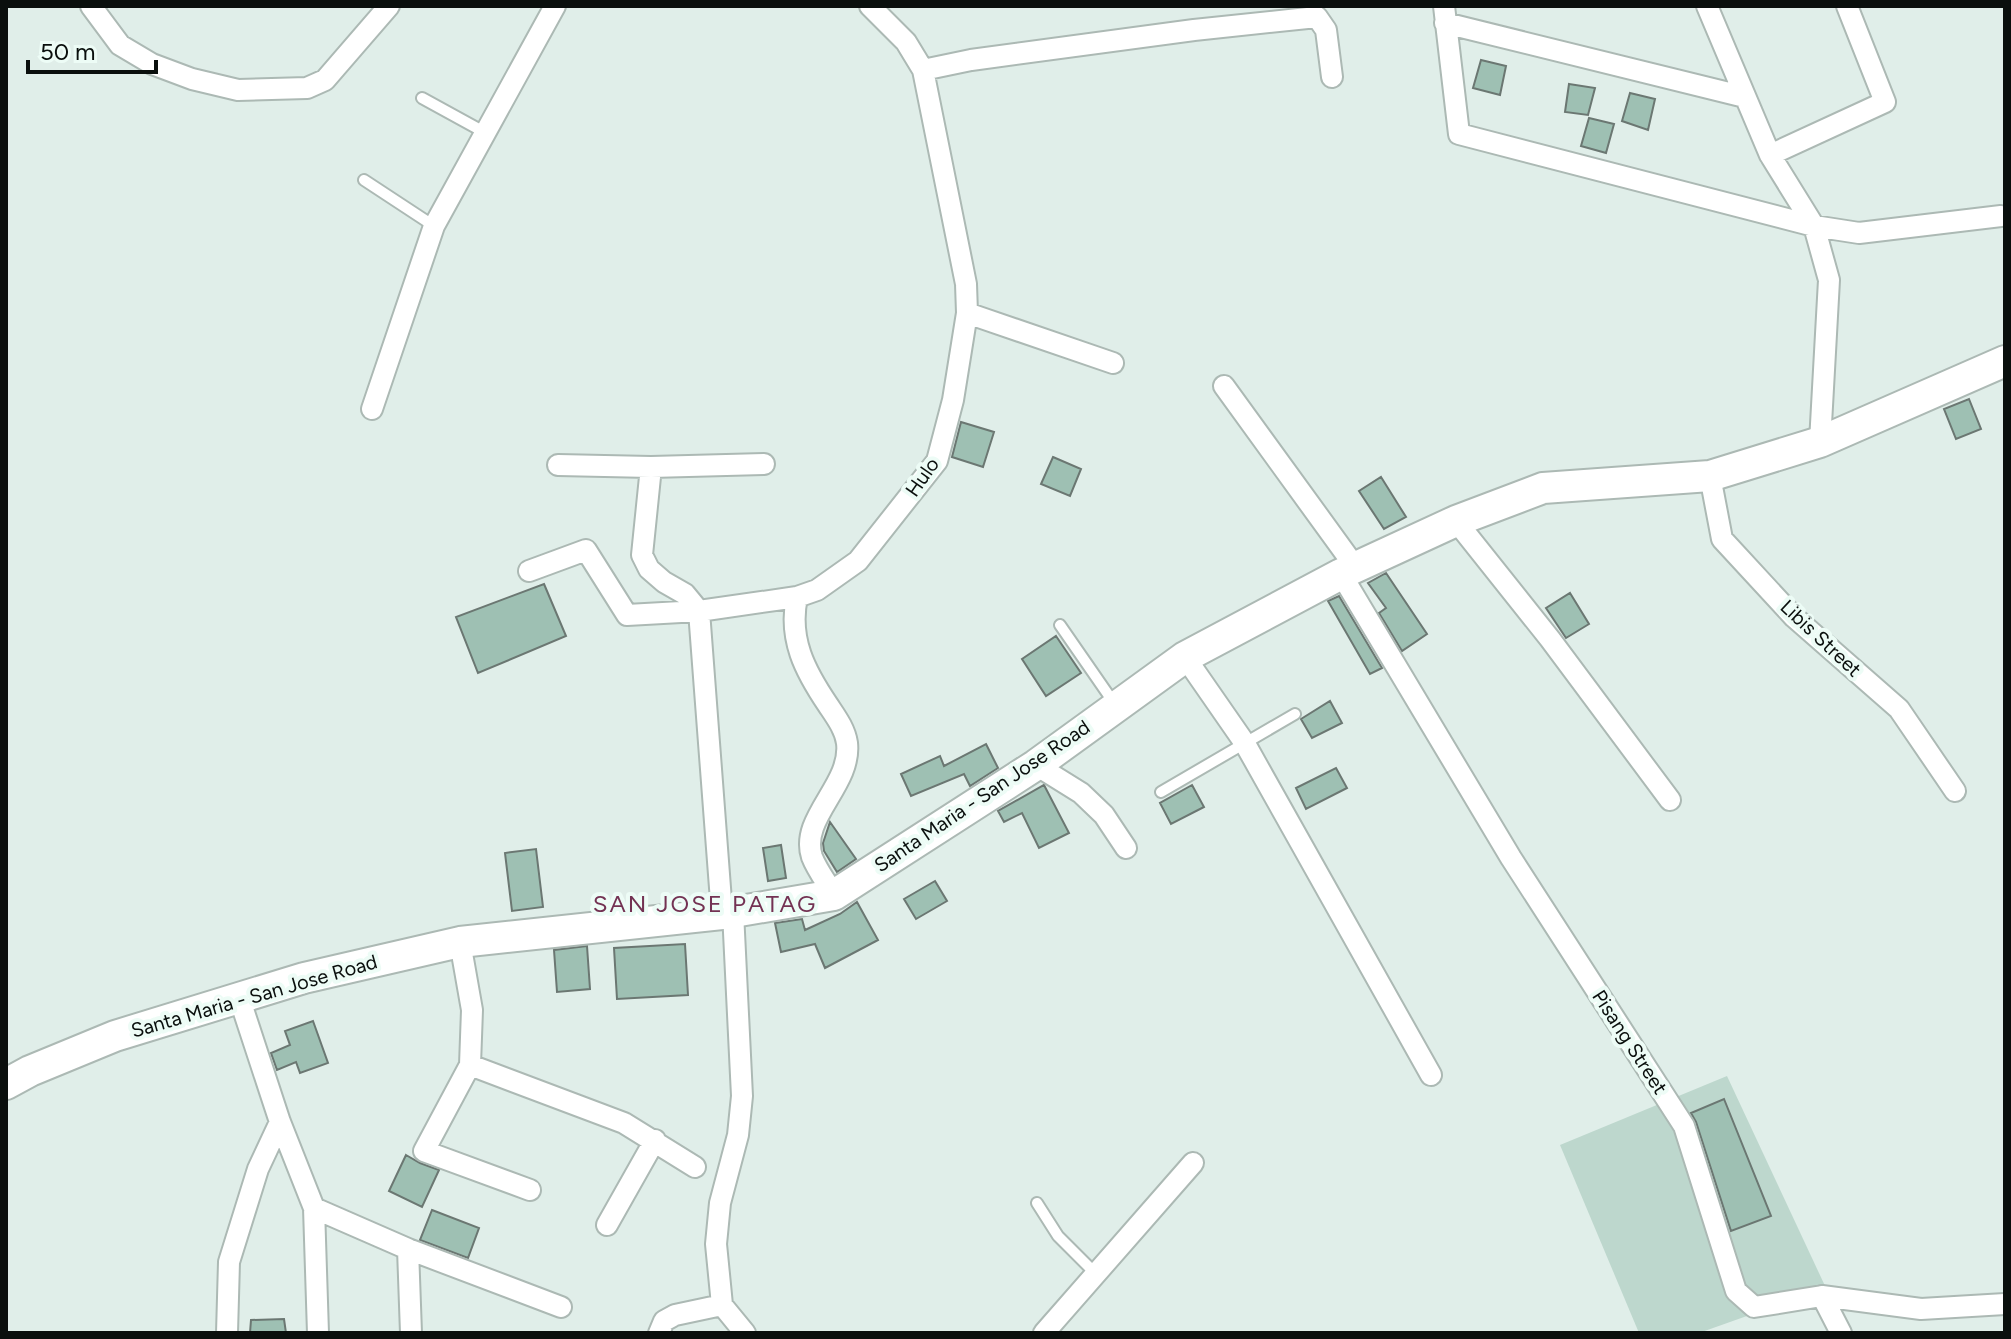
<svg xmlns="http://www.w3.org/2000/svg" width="2011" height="1339" viewBox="0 0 2011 1339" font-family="Figtree,sans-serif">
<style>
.green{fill:#bdd7cd}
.building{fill:#9ec0b3;stroke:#6b7772;stroke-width:2}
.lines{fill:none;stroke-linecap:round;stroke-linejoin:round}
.service-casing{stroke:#acb9b4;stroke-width:14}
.minor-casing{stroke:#acb9b4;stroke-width:24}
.secondary-casing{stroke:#acb9b4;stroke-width:34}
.service{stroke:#fff;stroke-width:10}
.minor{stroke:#fff;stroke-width:20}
.secondary{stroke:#fff;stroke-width:30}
.labels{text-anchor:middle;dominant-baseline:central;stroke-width:8;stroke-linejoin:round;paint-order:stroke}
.street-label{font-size:20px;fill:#0a0f0d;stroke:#edfcf6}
.quarter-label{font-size:24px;letter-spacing:2px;fill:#733253;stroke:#edfcf6}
</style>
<rect width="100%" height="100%" fill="#e0eee9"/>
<!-- green -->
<path class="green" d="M1727 1076 1826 1288 1699 1333H1639L1560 1145Z"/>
<!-- building -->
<path class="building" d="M1481 60 1506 66 1500 95 1473 88Z
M1569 84 1595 88 1588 115 1565 112Z
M1630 93 1655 99 1648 130 1622 121Z
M1589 118 1614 124 1606 153 1581 146Z
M1969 399 1981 429 1956 439 1944 409Z
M961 422 994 432 983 467 952 457Z
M1053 457 1081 469 1070 496 1041 484Z
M1381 477 1406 517 1384 529 1359 491Z
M1386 573 1427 634 1402 651 1379 613 1386 608 1368 583Z
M544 584 566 636 478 673 456 617Z
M1570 593 1589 624 1566 638 1546 608Z
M1339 596 1382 668 1370 674 1328 601Z
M1056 636 1081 673 1046 696 1022 659Z
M1330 701 1342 723 1312 738 1301 719Z
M986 744 998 768 970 786 964 774 911 796 901 774 940 756 944 766Z
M1336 768 1347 788 1306 809 1296 788Z
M1044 785 1069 833 1039 848 1022 813 1004 822 998 811Z
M1192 785 1204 807 1171 824 1160 803Z
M830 822 856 859 837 872 824 851 823 843Z
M781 845 786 878 768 881 763 848Z
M536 849 543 907 512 911 505 853Z
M935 881 947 901 916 919 904 899Z
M857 902 878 940 825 968 815 944 781 952 775 923 802 919 805 930 840 914Z
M685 944 688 995 617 999 614 948Z
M587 946 590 989 557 992 554 950Z
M313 1021 328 1063 300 1073 296 1062 277 1070 271 1053 290 1045 285 1031Z
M1724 1099 1771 1216 1731 1231 1696 1122 1691 1113Z
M406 1155 420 1163 439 1170 422 1207 389 1191Z
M432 1210 479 1228 468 1258 420 1240Z
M284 1319 286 1333H250L251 1320Z"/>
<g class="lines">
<defs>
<path id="service" d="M422 98 484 132
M364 180 434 226
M1060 625 1114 703
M1161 792 1295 714
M1037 1203 1058 1236 1096 1274"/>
<path id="minor" d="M91 6 120 45 152 64 192 79 238 90 307 88 325 80 389 6
M1444 6 1459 134 1814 226 1859 233 2001 216
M1707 6 1770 155 1814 226 1829 280 1820 442
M1445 23 1745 97
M923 70 971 60 1194 30 1317 17 1326 30 1332 77
M1770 155 1885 102 1847 6
M967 313 1113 363
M1224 386 1356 568
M372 409 434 226 555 6
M764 464 651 467 642 555 649 569 664 582 685 594 699 611 797 597
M558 465 651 467
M1710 476 1722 539 1794 617 1899 709 1955 791
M1456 521 1550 639 1670 800
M529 571 586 550 627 615 699 611 722 914
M1341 574 1511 858 1684 1126 1736 1291 1754 1307 1822 1296 1921 1309 2005 1304
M1185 657 1244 742 1431 1075
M1036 765 1081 793 1104 815 1126 848
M834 895C827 883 817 870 812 857 799 818 852 785 847 743 845 729 836 717 828 705 805 671 788 639 797 597L817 590 858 561 937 461 953 400 967 313 966 284 923 70 906 42 870 6
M733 912 742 1096 738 1135 720 1203 716 1244 722 1305 745 1333
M460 942 472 1010 470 1065 424 1151 530 1190
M239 997 280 1122 314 1208 318 1333
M470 1065 624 1123 695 1167
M314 1208 408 1249 411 1333
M607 1225 655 1140
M408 1249 561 1307
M1822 1296 1841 1333
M227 1333 229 1262 258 1169 280 1122
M659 1333 664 1321 675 1315 722 1305
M1044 1333 1193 1163"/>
<path id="secondary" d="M6 1084 30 1071 115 1036 304 978 460 942 722 914 834 895 1036 765 1185 657 1341 574 1456 521 1543 488 1710 476 1820 442 2005 361"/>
</defs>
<!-- service casing -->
<use href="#service" class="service-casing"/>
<!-- minor casing -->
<use href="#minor" class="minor-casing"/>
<!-- secondary casing -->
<use href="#secondary" class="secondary-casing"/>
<!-- service -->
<use href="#service" class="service"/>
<!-- minor -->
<use href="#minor" class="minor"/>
<!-- secondary -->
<use href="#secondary" class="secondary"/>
</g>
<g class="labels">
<!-- street labels -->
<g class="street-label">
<text transform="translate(922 477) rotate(-55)">Hulo</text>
<text transform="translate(1821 638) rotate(43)">Libis Street</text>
<text transform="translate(982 796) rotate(-34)">Santa Maria - San Jose Road</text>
<text transform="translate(254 996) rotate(-16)">Santa Maria - San Jose Road</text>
<text transform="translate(1630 1042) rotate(57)">Pisang Street</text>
</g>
<!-- quarter labels -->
<g class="quarter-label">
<text x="705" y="903">SAN JOSE PATAG</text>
</g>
</g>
<!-- border -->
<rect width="2011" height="1339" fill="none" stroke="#0a0f0d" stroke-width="16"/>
<!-- scale -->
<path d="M28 60v12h128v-12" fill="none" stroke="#0a0f0d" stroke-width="4"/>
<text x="40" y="60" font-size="24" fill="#0a0f0d" stroke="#edfcf6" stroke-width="6" paint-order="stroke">50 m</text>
</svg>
